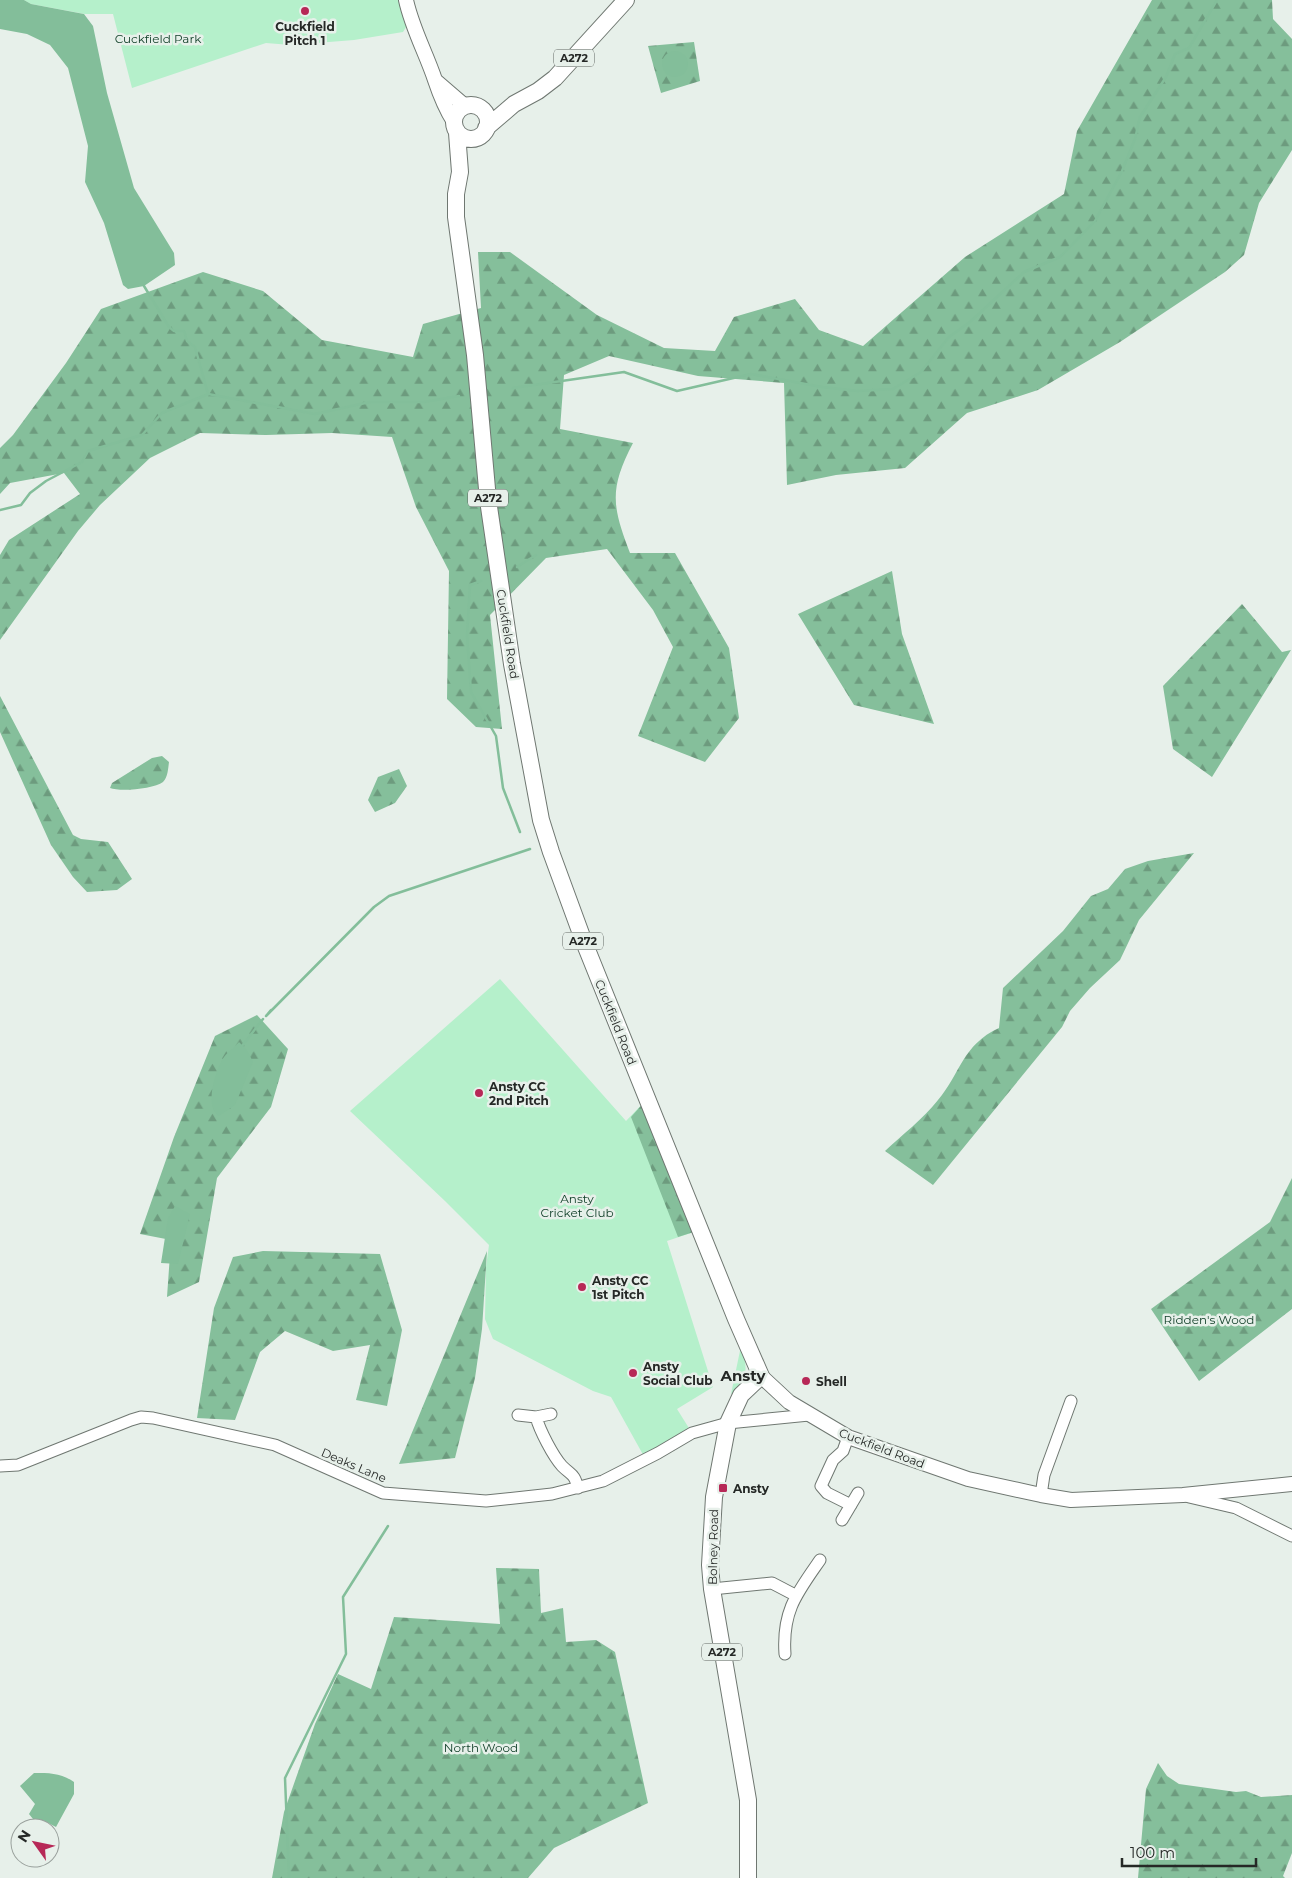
<svg xmlns="http://www.w3.org/2000/svg" width="1292" height="1878" viewBox="0 0 1292 1878" font-family="Montserrat,sans-serif">
<style>
.green{fill:#b5f0cb}
.forest{fill:url(#forest-firs)}
.water{fill:#83be9a}
.lines{fill:none;stroke-linecap:round;stroke-linejoin:round}
.stream{stroke:#83be9a;stroke-width:2.5}
.minor-casing{stroke:#6f7771;stroke-width:13}
.major-casing{stroke:#6f7771;stroke-width:16}
.highway-casing{stroke:#6f7771;stroke-width:18}
.minor{stroke:#fff;stroke-width:11}
.major{stroke:#fff;stroke-width:14}
.highway{stroke:#fff;stroke-width:16}
.poi-dot{fill:#b72857;stroke:#e7f0ea;stroke-width:2}
.labels{text-anchor:middle;dominant-baseline:central;stroke-width:5;stroke-linejoin:round;paint-order:stroke}
.shield{fill:#e7f0ea;stroke:#5f6461;stroke-width:1}
.shield-label{font-size:11px;font-weight:bold;fill:#252826}
.poi-label{font-size:12px;font-weight:bold;fill:#252826;stroke:#e7f0ea;text-anchor:start}
.park-label{font-size:12px;fill:#0d3c25;stroke:#e7f0ea}
.street-label{font-size:12px;fill:#252826;stroke:#e7f0ea}
.quarter-label{font-size:15px;font-weight:bold;fill:#252826;stroke:#e7f0ea}
</style>
<defs>
<pattern id="forest-firs" width="22" height="20" patternUnits="userSpaceOnUse" patternTransform="scale(1.25)"><rect width="22" height="20" fill="#85bf9b"/><path d="M5 1l3.5 6h-7zM16 11l3.5 6h-7z" fill="#6d9b7e"/></pattern>
</defs>
<rect width="100%" height="100%" fill="#e7f0ea"/>
<!-- green -->
<path class="green" d="M24 0H406L410 21 403 32 354 40 291 45 266 43 132 88 113 14H85L31 4Z
M500 979 626 1121 647 1099 700 1230 667 1241 713 1387 677 1409 692 1433 646 1460 611 1397 593 1391 493 1339 485 1319 486 1267 489 1245 445 1201 350 1111Z
M741 1346C747 1364 750 1383 731 1394Z"/>
<!-- forest -->
<path class="forest" d="M1152 0H1272L1273 19 1292 39V150L1259 203 1244 255 1225 272 1120 342 1038 390 967 413 905 468 836 475 787 485 784 383 698 376 609 356 564 375 560 429 633 443C609 489 612 506 630 553H675L729 648 739 718 705 762 638 736 673 647 653 610 607 549 546 558 490 615 502 729 476 727 447 699 449 571 416 507 392 437 332 433 266 435 200 433 150 458 100 505 78 531 0 640V555L9 540 80 494 64 473 10 483 0 494V448L13 435 66 363 101 309 203 272 263 291 322 340 413 357 423 324 481 308 478 252H510L597 315 664 348 715 351 734 317 795 299 819 330 863 346 965 257 1064 194 1077 131Z
M694 42 700 81 661 93 648 46Z
M892 571 902 634 934 724 854 705 798 614Z
M1242 604 1282 652 1291 650 1212 777 1173 749 1163 686Z
M0 696 73 835 81 839 108 842 132 879 117 890 87 892 73 877 51 845 0 732Z
M162 756 169 762C168 769 168 777 163 782 154 789 120 792 110 788L112 783 152 758Z
M399 769 407 786 395 803 375 812 368 800 378 777Z
M1194 853 1139 920 1120 960 1090 988 1070 1011 1062 1027 933 1185 885 1151C902 1135 923 1119 938 1100 961 1073 962 1045 999 1028L1003 988 1063 931 1091 896 1108 889 1125 869 1148 861Z
M257 1015 288 1049 271 1107 217 1178 199 1282 167 1297 171 1240 140 1234 174 1137 215 1036Z
M647 1099 700 1230 678 1237 631 1117Z
M1292 1178V1309L1199 1381 1151 1309 1270 1222Z
M263 1251 380 1254 402 1330 387 1406 356 1400 370 1345 333 1351 285 1331 260 1352 235 1420 197 1418 214 1308 233 1257Z
M487 1251 482 1329 475 1378 455 1458 399 1464Z
M496 1568 539 1569 541 1613 563 1608 566 1642 596 1640 615 1652 648 1803 554 1848 528 1878H272L284 1812 315 1724 338 1674 371 1689 394 1617 500 1624Z
M1158 1763 1167 1776 1179 1784 1236 1792 1246 1791 1261 1797 1292 1795V1853L1283 1876 1285 1878H1138L1146 1789Z"/>
<!-- water -->
<path class="water" d="M0 0H24L31 4 84 14 93 26 107 93 134 188 174 253 175 265 144 286 128 289 123 285 104 223 85 182 88 146 68 68 50 45 27 34 0 29Z
M662 64a13 13 0 1 1 26 0a13 13 0 1 1-26 0Z
M239 1042 247 1050 253 1062 235 1105 219 1116C204 1107 215 1073 222 1060 226 1053 234 1048 239 1042Z
M175 1206 190 1214 178 1264 161 1263 168 1218Z
M34 1773C50 1773 61 1773 74 1782V1794L56 1827 44 1821 33 1819 29 1814 35 1804 20 1786Z"/>
<g class="lines">
<!-- stream -->
<path class="stream" d="M144 286 169 327 174 331H184L187 341 195 347 208 394
M513 388 624 372 677 391 751 374 822 387 858 391 893 389 921 372 949 337 970 322 1024 272 1060 257 1095 221 1122 171 1135 139 1140 117 1166 77 1175 54 1189 48 1217 0
M0 510 21 505 30 493 46 481 82 462 88 451 142 435 162 413 208 394 315 414 370 402H424L459 396
M517 567 536 555
M481 581 470 585 467 636 471 692 496 736 503 788 520 832
M271 1010 266 1016 374 907 389 896 530 849
M242 1046 263 1019
M289 1878 285 1778 346 1654 343 1597 388 1526"/>
<defs>
<path id="minor" d="M518 1415 536 1417C540 1431 553 1456 562 1466 572 1476 574 1473 578 1488
M536 1417 551 1414
M848 1437 843 1451 833 1460 821 1486 827 1493 851 1505
M0 1466 18 1465 131 1420 141 1417 153 1418 275 1445 383 1493 486 1501 552 1494 603 1481 658 1453 692 1433 728 1423 809 1415
M1041 1495 1044 1475 1071 1401
M1189 1497 1236 1508 1292 1536
M842 1520 858 1493
M712 1589 772 1583 795 1595
M785 1654C782 1611 797 1593 820 1560"/>
<path id="major" d="M406 0C412 28 426 53 435 80 440 95 445 108 454 122
M436 81 465 106
M761 1376 789 1402 848 1437 968 1479 1041 1495 1071 1500 1183 1495 1292 1484"/>
<path id="highway" d="M454 122a17 17 0 1 1 34 0a17 17 0 1 1-34 0Z
M486 128 514 104 538 91 555 78 626 0
M457 133 460 172 456 194V217L475 355 488 500 512 664 541 820 551 852 584 942 736 1319 761 1376 741 1395 728 1423 714 1497 710 1565 712 1589 748 1800V1878"/>
</defs>
<!-- minor casing -->
<use href="#minor" class="minor-casing"/>
<!-- major casing -->
<use href="#major" class="major-casing"/>
<!-- highway casing -->
<use href="#highway" class="highway-casing"/>
<!-- minor -->
<use href="#minor" class="minor"/>
<!-- major -->
<use href="#major" class="major"/>
<!-- highway -->
<use href="#highway" class="highway"/>
</g>
<!-- markers -->
<g class="poi-dot">
<circle cx="305" cy="11" r="5"/>
<circle cx="479" cy="1093" r="5"/>
<circle cx="582" cy="1287" r="5"/>
<circle cx="633" cy="1373" r="5"/>
<circle cx="806" cy="1381" r="5"/>
<rect x="718" y="1483" width="10" height="10" rx="2.5"/>
</g>
<g class="labels">
<!-- shield labels -->
<g class="shield">
<rect x="554" y="49.5" width="40" height="17" rx="4"/>
<rect x="468" y="489.5" width="40" height="17" rx="4"/>
<rect x="563" y="932.5" width="40" height="17" rx="4"/>
<rect x="702" y="1643.5" width="40" height="17" rx="4"/>
</g>
<g class="shield-label">
<text x="574" y="58">A272</text>
<text x="488" y="498">A272</text>
<text x="583" y="941">A272</text>
<text x="722" y="1652">A272</text>
</g>
<!-- poi labels -->
<g class="poi-label">
<text x="305" y="26" text-anchor="middle">Cuckfield<tspan x="305" dy="14">Pitch 1</tspan></text>
<text x="489" y="1086">Ansty CC<tspan x="489" dy="14">2nd Pitch</tspan></text>
<text x="592" y="1280">Ansty CC<tspan x="592" dy="14">1st Pitch</tspan></text>
<text x="643" y="1366">Ansty<tspan x="643" dy="14">Social Club</tspan></text>
<text x="816" y="1381">Shell</text>
<text x="733" y="1488">Ansty</text>
</g>
<!-- park labels -->
<g class="park-label">
<text x="158" y="38">Cuckfield Park</text>
<text x="577" y="1198">Ansty<tspan x="577" dy="14">Cricket Club</tspan></text>
<text x="1209" y="1319">Ridden's Wood</text>
<text x="481" y="1747">North Wood</text>
</g>
<!-- street labels -->
<g class="street-label">
<text transform="translate(508 634) rotate(81)">Cuckfield Road</text>
<text transform="translate(616 1022) rotate(68)">Cuckfield Road</text>
<text transform="translate(882 1448) rotate(21)">Cuckfield Road</text>
<text transform="translate(354 1465) rotate(23)">Deaks Lane</text>
<text transform="translate(713 1547) rotate(-89)">Bolney Road</text>
</g>
<!-- quarter labels -->
<g class="quarter-label">
<text x="743" y="1375">Ansty</text>
</g>
</g>
<!-- north arrow -->
<g transform="translate(35 1843) rotate(303)"><circle r="24" fill="#e7f0ea" stroke="#99a09c"/>
<path d="M0-4L9 19L0 12L-9 19Z" fill="#b72857"/>
<text y="-8" font-size="14" font-weight="bold" text-anchor="middle" fill="#252826">N</text>
</g>
<!-- scale -->
<path d="M1122 1858v8h134v-8" fill="none" stroke="#252826" stroke-width="2.5"/>
<text x="1130" y="1858" font-size="15" fill="#252826" stroke="#e7f0ea" stroke-width="4" paint-order="stroke">100 m</text>
</svg>
